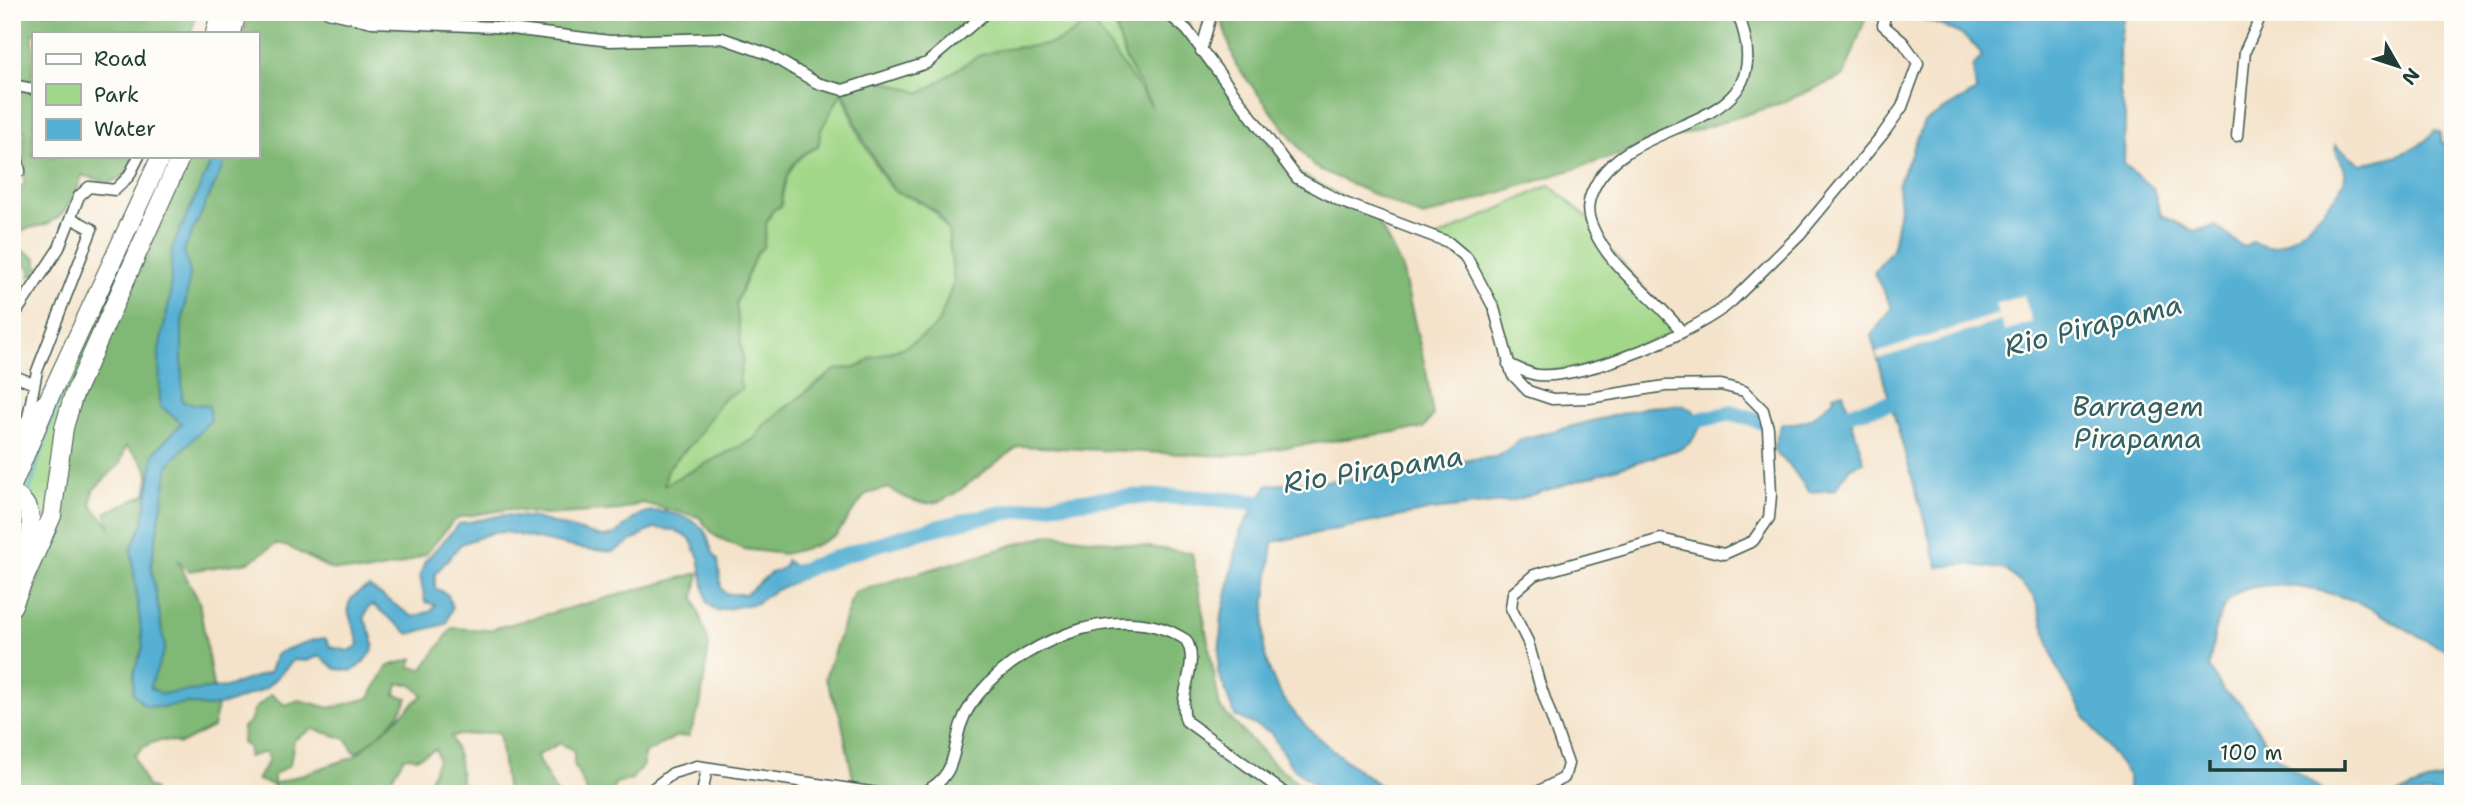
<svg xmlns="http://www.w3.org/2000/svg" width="2465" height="806" viewBox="0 0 2465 806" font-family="'Shantell Sans',sans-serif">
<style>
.green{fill:#a1d788;stroke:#608a5e;stroke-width:2}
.forest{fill:#80b874;stroke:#507a54;stroke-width:2;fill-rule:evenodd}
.water{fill:#56b0d3;stroke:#3a7684;stroke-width:2}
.pier{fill:#f4e3ca}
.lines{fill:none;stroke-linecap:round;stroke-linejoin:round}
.stream{stroke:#56b0d3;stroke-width:2.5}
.river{stroke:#56b0d3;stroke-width:16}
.minor-casing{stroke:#3f564a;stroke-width:13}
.secondary-casing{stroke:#3f564a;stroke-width:18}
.trunk-casing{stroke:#3f564a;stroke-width:20}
.minor{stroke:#fff;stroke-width:10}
.secondary{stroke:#fff;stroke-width:16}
.trunk{stroke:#fff;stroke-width:18}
.labels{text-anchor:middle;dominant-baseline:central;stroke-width:5;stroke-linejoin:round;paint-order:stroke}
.water-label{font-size:28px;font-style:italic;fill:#306064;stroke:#fdfcf7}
</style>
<rect width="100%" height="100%" fill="#fdfcf7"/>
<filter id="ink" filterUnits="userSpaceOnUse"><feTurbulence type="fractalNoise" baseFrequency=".0143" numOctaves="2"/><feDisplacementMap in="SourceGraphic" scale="14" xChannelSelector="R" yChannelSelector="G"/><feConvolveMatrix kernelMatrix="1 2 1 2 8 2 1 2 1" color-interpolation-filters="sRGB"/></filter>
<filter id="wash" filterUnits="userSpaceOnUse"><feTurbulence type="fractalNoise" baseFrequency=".00686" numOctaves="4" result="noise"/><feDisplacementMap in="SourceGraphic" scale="28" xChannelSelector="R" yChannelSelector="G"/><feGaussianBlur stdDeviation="1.57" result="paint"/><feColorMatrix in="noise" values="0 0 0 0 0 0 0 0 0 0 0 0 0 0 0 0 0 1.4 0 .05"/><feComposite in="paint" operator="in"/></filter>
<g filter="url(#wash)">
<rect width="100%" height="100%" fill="#f4e3ca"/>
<!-- green -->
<path class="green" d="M987 12H1112L1125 58 1163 123 1077 32C1057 44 1039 49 1016 47L921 93 881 80Z
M842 91 860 138 886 182 896 193 915 199 936 213 948 232 954 282 939 321 933 330 905 347 871 358 861 366 835 370 766 423 754 439 663 486 668 468 739 379 743 362 736 303 756 254 763 247 767 221 773 209 781 206C783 179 791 156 818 147L821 130Z
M167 156H175L42 532 31 498 15 490Z
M1550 185 1589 219 1593 229 1680 331 1580 368 1512 373 1477 269 1436 238Z"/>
<!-- forest -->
<path class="forest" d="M12 12H197L191 33H33V156H144L125 176 109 183 82 175C78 193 67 213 51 222 37 229 30 224 14 236L18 249 37 258V266L47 271 29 276 31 271 26 265 18 263 13 265 16 270 12 274V198L18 197 17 190 24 186V129L12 127Z
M249 12H987L927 63 881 81 921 93C940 83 963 63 981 55 1026 38 1051 60 1090 18L1152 107 1125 58 1112 12H1185L1196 43 1286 166 1375 215 1402 268 1426 371 1433 416 1423 428 1225 456 1019 446C1006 455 993 465 980 475 943 503 931 515 888 488L866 494 836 535 814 546 784 554 743 549 715 536 699 517 642 503 620 510 545 515 509 509 461 517 452 522 426 554 400 565 366 572 330 569 289 547 276 544 249 562 189 571 177 560 199 601 217 710 213 727 180 744C160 737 148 741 134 756L146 785 154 790V794H12V634L30 604 53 532 71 424 190 156H257V33H244ZM843 90 862 137 887 181 896 192 916 199 937 212 948 231 954 282 939 321 932 330 905 347 871 358 861 366 835 370 766 423 754 439 664 485 668 468 695 440 723 398 742 390 739 379 743 362 736 303 756 254 763 247 767 221 773 210 781 206C783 180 791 156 818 147L821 130ZM126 446C145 464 153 467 146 494L105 513 110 527 91 505 93 490 120 464Z
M1219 12H1868L1844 76 1776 105 1423 217 1314 167 1236 65Z
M1051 534 1192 553 1220 708 1274 764 1313 794H856L841 718 825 678 854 592Z
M699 573 694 598 709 645 700 707 689 736 675 737 644 754V764L631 780 615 783 614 790 608 794H588L574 764V750L560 743 536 756 557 794H507L499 732 451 736 459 760 462 791 472 794H424L438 760 436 749 417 758 404 757 386 788 376 789V794H276L273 785 257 780 269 760 266 752 248 757 249 748 242 743 243 727 250 722 254 710 271 694 285 705 299 700 330 708 369 698 388 666 413 659 410 667 423 669 452 628 488 630ZM398 684H411L423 695 354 757 274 784V775L290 765 294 740 313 729 346 739 355 753C375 740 398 720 408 698L395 695Z"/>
<!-- water -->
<path class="water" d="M1909 12H2124L2119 49 2120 92 2125 116 2124 164 2153 188 2161 215 2193 231 2216 226 2243 247 2252 242C2257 243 2262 246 2267 247 2290 249 2338 201 2344 180 2349 165 2335 158 2335 145L2361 164C2385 159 2421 152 2435 130L2440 132 2441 142 2453 153V653C2422 641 2397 622 2368 607 2338 592 2261 573 2233 596 2215 611 2213 646 2209 667L2224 691 2241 704 2275 756 2328 794H2128V775L2086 718 2057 668 2034 596 2006 570 1966 564 1938 567 1871 336 1892 308 1874 273 1893 247 1900 208 1898 185 1924 122 1976 91 1973 66 1982 57C1971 30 1931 23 1907 14Z
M214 156H225L222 169 184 250 190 273 182 325V402L209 406 211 420 169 464 151 566 165 648 150 687 161 694 226 687 270 672C276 650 277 653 296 646 307 642 313 639 325 638L331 647 349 651 359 645C355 619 332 603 369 587L413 617 431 611 435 605 425 602 420 575 425 561 459 524 504 515 535 518 602 537C621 536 624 524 639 515 654 506 688 515 701 527 711 535 708 552 718 560L721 588 726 594H746L769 574 785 567 786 560 796 568 802 578 772 592 757 603 716 611 707 602 699 558 690 538 673 530 654 528 613 552 578 548 505 532 491 533 461 544 435 574V588L448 595 452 608 446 624 409 634 373 605 368 608 364 618C377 647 379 650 353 671L336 669 319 656 307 661 294 660 265 689 229 703 207 707 186 703 164 707 145 706 133 693 134 672 143 647 131 549 143 523 154 453 182 423 160 406 159 350 170 298 172 248Z
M1843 392 1864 462 1850 467 1835 490 1809 492 1788 463 1775 453 1774 445 1782 423C1811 425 1814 415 1834 399L1833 395Z
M1682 405 1693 410 1701 426 1691 442 1682 448 1512 501 1432 510 1273 542C1270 568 1260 632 1265 655 1279 720 1342 756 1391 794H1326L1291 766 1270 732 1235 716 1218 672 1222 614 1241 530 1268 485 1398 476 1473 459 1497 457 1522 439 1647 407Z
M2453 774V794H2396Z"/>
<!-- pier -->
<path class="pier" d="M2024 295 2032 322 2005 331 2001 321 1878 359 1876 353 1998 314 1995 304Z"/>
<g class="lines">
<!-- stream -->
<path class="stream" d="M28 495 58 401 171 156
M12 543 20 513"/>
<!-- river -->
<path class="river" d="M1831 418 1911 398
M1678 424 1733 413 1763 422
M779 579C885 537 1000 507 1113 498 1168 494 1224 499 1278 505"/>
</g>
</g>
<g filter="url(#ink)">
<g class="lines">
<defs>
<path id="minor" d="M328 12 372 22 494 27 610 41 722 38 768 54 817 83 843 90 927 63 987 12
M1166 12 1187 30 1297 178 1342 202 1448 242 1467 258 1494 308 1512 374 1528 391 1552 399 1589 398 1665 386 1721 385 1744 391 1763 410 1768 428 1771 495 1769 518 1753 541 1724 554 1661 539 1534 575 1513 593 1511 608 1528 642 1539 682 1568 764 1564 778 1541 790
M2416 12H2440
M1201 51 1212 12
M12 85 33 89
M12 130 20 171 12 170
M2237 136 2245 51 2263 12
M12 319 59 248 79 196 89 187 115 190 129 176 139 156
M1682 332C1654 295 1611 271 1593 228 1586 213 1587 202 1594 188 1631 109 1789 139 1737 12
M1508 364C1518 368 1528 374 1538 375 1584 380 1699 331 1732 301L1800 234 1883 134 1902 107 1918 63 1903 42 1883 25 1886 12
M12 375 34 384
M27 422 37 371 92 229 71 218
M646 794 673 773 697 766 884 794
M702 794 707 768
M920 794C966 774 947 740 970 706 1009 646 1120 595 1186 640 1201 664 1176 695 1186 721L1286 794"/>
<path id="secondary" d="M12 443 44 403"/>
<path id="trunk" d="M215 33 220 12
M232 33 237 12
M12 451 18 437
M12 486 50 396 161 156
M12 494C38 505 31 538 26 559
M12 607 52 516 64 428 73 397 181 156"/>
</defs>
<!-- minor casing -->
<use href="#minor" class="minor-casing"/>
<!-- secondary casing -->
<use href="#secondary" class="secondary-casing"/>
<!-- trunk casing -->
<use href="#trunk" class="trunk-casing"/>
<!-- minor -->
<use href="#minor" class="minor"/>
<!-- secondary -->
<use href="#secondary" class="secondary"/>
<!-- trunk -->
<use href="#trunk" class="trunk"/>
</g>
</g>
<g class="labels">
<!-- water labels -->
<g class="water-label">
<text transform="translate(2093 325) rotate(-14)">Rio Pirapama</text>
<text x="2138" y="406">Barragem<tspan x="2138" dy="32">Pirapama</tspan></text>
<text transform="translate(1373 469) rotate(-9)">Rio Pirapama</text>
</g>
</g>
<!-- margin -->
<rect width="2465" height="806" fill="none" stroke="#fdfcf7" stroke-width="42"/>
<!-- legend -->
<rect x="32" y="32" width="228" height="126" fill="#fdfcf7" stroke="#a4b0a9" stroke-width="2"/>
<rect x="46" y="54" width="35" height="10" fill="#ffffff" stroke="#a4b0a9" stroke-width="2"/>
<text x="94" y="66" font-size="21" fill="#1f3d34">Road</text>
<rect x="46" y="84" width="35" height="21" fill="#a1d788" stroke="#a4b0a9" stroke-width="2"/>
<text x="94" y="102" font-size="21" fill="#1f3d34">Park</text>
<rect x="46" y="119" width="35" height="21" fill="#56b0d3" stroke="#a4b0a9" stroke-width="2"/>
<text x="94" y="136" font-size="21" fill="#1f3d34">Water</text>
<!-- north arrow -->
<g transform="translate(2398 66) rotate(129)" stroke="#fdfcf7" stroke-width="5" paint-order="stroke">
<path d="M0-5L12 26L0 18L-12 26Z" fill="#1f3d34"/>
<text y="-10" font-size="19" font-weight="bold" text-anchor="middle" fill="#1f3d34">N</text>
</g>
<!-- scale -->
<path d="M2210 760v10h135v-10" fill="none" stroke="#1f3d34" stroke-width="3.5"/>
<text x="2220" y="760" font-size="21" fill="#1f3d34" stroke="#fdfcf7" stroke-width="5" paint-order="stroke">100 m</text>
</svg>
